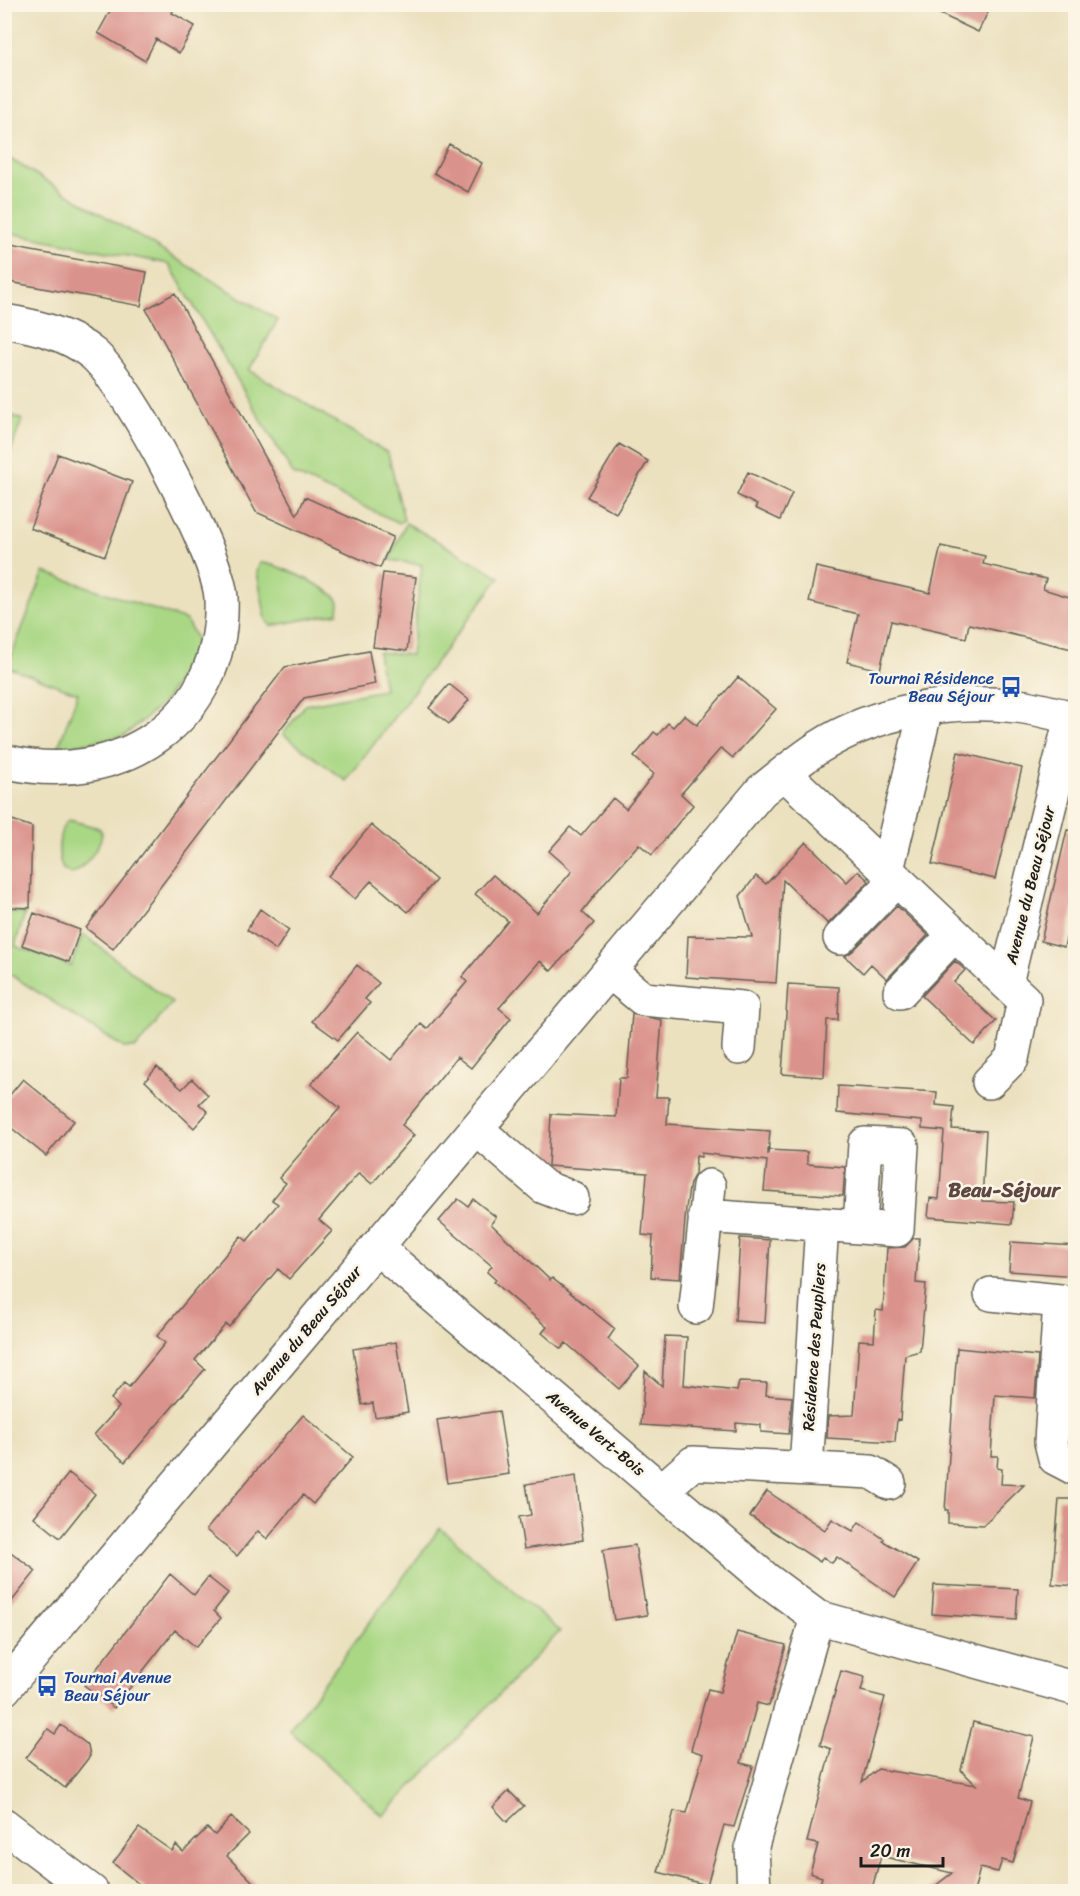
<svg xmlns="http://www.w3.org/2000/svg" width="1080" height="1896" viewBox="0 0 1080 1896" font-family="Sriracha,sans-serif">
<style>
.green{fill:#a9d784;stroke:#627a50;stroke-width:1.5}
.building{fill:#da938c}
.lines{fill:none;stroke-linecap:round;stroke-linejoin:round}
.street-casing{stroke:#646155;stroke-width:36}
.street{stroke:#fff;stroke-width:33}
.labels{text-anchor:middle;dominant-baseline:central;stroke-width:5;stroke-linejoin:round;paint-order:stroke}
.transit-label{font-size:16px;fill:#164399;stroke:#fcf5e5;text-anchor:end}
.street-label{font-size:16px;fill:#1c1c1c;stroke:#fcf5e5}
.quarter-label{font-size:20px;font-weight:bold;fill:#5e4643;stroke:#fcf5e5}
</style>
<rect width="100%" height="100%" fill="#fcf5e5"/>
<filter id="ink" filterUnits="userSpaceOnUse"><feTurbulence type="fractalNoise" baseFrequency=".0167" numOctaves="2"/><feDisplacementMap in="SourceGraphic" scale="12" xChannelSelector="R" yChannelSelector="G"/><feConvolveMatrix kernelMatrix="1 2 1 2 8 2 1 2 1" color-interpolation-filters="sRGB"/></filter>
<filter id="wash" filterUnits="userSpaceOnUse"><feTurbulence type="fractalNoise" baseFrequency=".008" numOctaves="4" result="noise"/><feDisplacementMap in="SourceGraphic" scale="24" xChannelSelector="R" yChannelSelector="G"/><feGaussianBlur stdDeviation="1.35" result="paint"/><feColorMatrix in="noise" values="0 0 0 0 0 0 0 0 0 0 0 0 0 0 0 0 0 1.4 0 .05"/><feComposite in="paint" operator="in"/></filter>
<g filter="url(#wash)">
<rect width="100%" height="100%" fill="#ebe1bf"/>
<!-- green -->
<path class="green" d="M5 156 278 320 249 370 388 453 404 520 399 523 293 474 169 264 5 232Z
M5 412 22 420 5 467Z
M406 523 500 577 346 781 283 734 305 705 384 690 378 652 411 655 422 565 389 560Z
M260 563C273 561 335 590 339 602L338 613 271 626 266 620 257 572Z
M44 572 186 620 197 640 187 667 163 703 124 736 58 748 78 693 7 667Z
M69 820 99 828 102 833C101 846 83 870 71 874L63 869C57 857 57 828 69 820Z
M4 912 25 913 15 946 71 966 83 934 172 1003 136 1048H124L5 971Z
M440 1528 560 1631 383 1816 289 1730Z"/>
<g id="blocks">
<!-- building -->
<path class="building" d="M114 4H176L172 13 195 26 179 53 156 39 145 61 98 33Z
M919 4H992L978 32Z
M449 144 482 163 468 192 434 173Z
M4 246 147 272 141 306 4 281Z
M175 293 297 515 305 497 393 537 380 568 256 512 146 309Z
M619 444 648 461 616 513 587 497Z
M58 454 132 482 105 556 30 528Z
M748 472 792 493 780 520 755 508 757 505 737 495Z
M941 546 985 556 983 564 1046 579 1043 589 1076 599V650L969 624 966 638 891 621 880 670 847 662 858 614 809 602 816 567 930 593Z
M383 573 416 577 407 651 373 647Z
M369 651 375 684 304 698 113 949 86 928 285 667Z
M738 677 776 709 733 758 721 748 681 794 693 805 652 855 639 844 605 882 582 912 594 923 551 971 540 961 499 1008 511 1018 471 1068 457 1057 402 1125 414 1135 372 1184 359 1173 351 1182 319 1220 332 1231 289 1279 278 1269 229 1327 226 1324 195 1360 205 1369 125 1462 94 1435 119 1407 111 1399 124 1383 129 1387 165 1343 157 1336 241 1236 247 1241 278 1204 272 1200 286 1183 279 1178 340 1108 311 1084 357 1032 391 1060 421 1024 427 1029 467 982 462 977 508 921 475 894 493 875 537 913 572 871 549 851 570 827 581 836 613 798 626 809 654 774 634 757 654 732 658 735 668 723 673 727 684 715 697 725Z
M449 684 469 700 449 724 429 708Z
M958 752 1022 768 995 879 932 864Z
M4 817 32 827 30 908 4 907Z
M371 825 436 880 408 912 371 881 355 899 328 876Z
M1067 830 1076 831V899L1064 947 1041 941Z
M806 842 847 882 858 871 869 881 828 924 783 880 776 983 686 977 688 936 752 937 740 896 756 876 766 884Z
M897 906 928 935 887 979 871 964 863 973 845 956 853 951Z
M260 909 289 930 276 950 247 930Z
M34 913 80 930 69 962 22 945Z
M955 961 965 970 954 982 996 1021 974 1045 922 996Z
M357 965 379 983 365 999 370 1003 338 1040 312 1021Z
M788 984 839 987 838 1020H827L824 1077 782 1074Z
M632 1014 662 1020 656 1097H669L667 1124 770 1131 768 1155V1150L807 1152V1164L845 1167 843 1196 764 1191 767 1161 701 1153V1157L696 1156 695 1174 690 1183 686 1208 680 1279 651 1277 653 1236 642 1235 647 1173 548 1166 551 1114 616 1117 619 1078H627Z
M157 1067 182 1089 192 1079 208 1095 199 1104 208 1112 194 1128 145 1081Z
M23 1079 74 1121 46 1156 4 1122V1102Z
M838 1086 937 1092 936 1105 954 1107 952 1129 986 1131 982 1201 1014 1202 1012 1224 928 1217 930 1198 939 1199 944 1131 922 1129V1121L837 1113Z
M458 1199 468 1206 473 1199 496 1217 491 1224 550 1280 552 1278 615 1329 608 1339 639 1366 619 1389 566 1343 561 1349 542 1333 547 1327 494 1282 496 1280 487 1272 492 1266 439 1221Z
M740 1238 770 1240 765 1323 735 1321Z
M914 1238H919L916 1283 926 1284 920 1351 905 1355 900 1420 897 1419 895 1442 827 1438 828 1416 854 1415 859 1340 874 1341 876 1310 883 1311 887 1248 905 1247Z
M1011 1242 1076 1246V1276L1009 1271Z
M665 1336 687 1337 684 1385 737 1391 739 1382 767 1383 766 1395 792 1397 789 1434 761 1432V1425L736 1423V1431L641 1425 645 1371 662 1386Z
M396 1342 408 1412 375 1417 373 1403 362 1405 353 1349Z
M957 1348 1038 1356 1035 1398 995 1395 991 1456H998L997 1468 1002 1469 1001 1484 1024 1485 983 1525 948 1523V1510H945Z
M499 1411 509 1474 447 1483 437 1420Z
M303 1415 353 1457 313 1504 303 1495 267 1539 258 1531 237 1556 206 1530Z
M69 1473 95 1494 60 1538 34 1517Z
M576 1476 583 1540 524 1549 519 1517 531 1515 526 1484Z
M767 1491 825 1530 832 1519 853 1531 859 1522 884 1539 883 1541 918 1562 895 1597 837 1557 832 1563 823 1557 820 1562 750 1516Z
M1059 1499H1076V1586L1052 1584Z
M635 1545 647 1615 614 1620 603 1550Z
M4 1547 36 1571 4 1611Z
M170 1574 194 1595 208 1577 228 1593 214 1611 221 1618 196 1647 175 1630 114 1708 84 1685Z
M934 1585 1018 1589 1016 1620 932 1614Z
M737 1632 786 1645 769 1706 757 1703 741 1763 753 1766 734 1827 724 1825 707 1885 658 1872 674 1811 687 1813 695 1784 703 1754 691 1750 708 1689 720 1692Z
M841 1671 865 1677 861 1691 885 1697 862 1782 878 1769 976 1785 961 1770 973 1722 1034 1737 1018 1798 1030 1802 1013 1863 1002 1860 998 1872 980 1868 974 1892H927L952 1873 881 1856 871 1892H830L819 1888 822 1877 810 1873 818 1844 807 1842 831 1749 820 1745Z
M61 1725 88 1745 90 1756 65 1788 26 1758 48 1729 55 1734Z
M509 1791 524 1806 507 1822 493 1807Z
M231 1817 249 1834 227 1856 263 1892H149L113 1863 139 1828 172 1851 176 1845 183 1852 207 1828 215 1835Z"/>
</g>
</g>
<g filter="url(#ink)">
<use href="#blocks" fill-opacity="0" stroke="#646155" stroke-width="1.5"/>
<g class="lines">
<defs>
<path id="street" d="M4 321C35 326 69 334 93 354 127 382 219 554 221 598 226 720 118 790 4 761
M784 773 1024 1000 1012 1059 989 1082
M887 870 926 708
M840 938 896 880
M609 971 643 999 742 1008 739 1048
M1006 983 1071 718
M900 992 954 935
M478 1130 544 1187 572 1198
M705 1216 860 1227 865 1144 902 1146 897 1230 860 1227
M376 1247 767 1580 817 1617 1076 1689
M991 1294 1060 1301 1051 1442 1055 1458 1076 1469
M696 1307 709 1186
M806 1468 822 1225
M662 1490 693 1463 871 1472 889 1483
M4 1689 761 791C780 776 799 760 819 747 876 711 951 698 1017 706 1037 708 1057 714 1076 719
M4 1825 92 1892
M754 1892 752 1846 817 1617"/>
</defs>
<!-- street casing -->
<use href="#street" class="street-casing"/>
<!-- street -->
<use href="#street" class="street"/>
</g>
</g>
<!-- icons -->
<defs>
<symbol id="bus-bare" viewBox="-9 -9 18 18"><path d="M-5-6H5V4H4V6H2V4H-2V6H-4V4H-5ZM-3.5-4V0h7V-4ZM-3.5 1.2v1.5H-2V1.2ZM2 1.2v1.5H3.5V1.2Z" fill="#1a4fb4" stroke="#fcf5e5" stroke-width="2.5" paint-order="stroke"/></symbol>
</defs>
<g fill-rule="evenodd">
<use href="#bus-bare" x="996" y="672" width="30" height="30"/>
<use href="#bus-bare" x="32" y="1671" width="30" height="30"/>
</g>
<g class="labels">
<!-- transit labels -->
<g class="transit-label">
<text x="994" y="678">Tournai Résidence<tspan x="994" dy="18">Beau Séjour</tspan></text>
<text x="64" y="1677" text-anchor="start">Tournai Avenue<tspan x="64" dy="18">Beau Séjour</tspan></text>
</g>
<!-- street labels -->
<g class="street-label">
<text transform="translate(1030 885) rotate(-76)">Avenue du Beau Séjour</text>
<text transform="translate(306 1330) rotate(-50)">Avenue du Beau Séjour</text>
<text transform="translate(814 1347) rotate(-86)">Résidence des Peupliers</text>
<text transform="translate(596 1433) rotate(40)">Avenue Vert-Bois</text>
</g>
<!-- quarter labels -->
<g class="quarter-label">
<text x="1004" y="1190">Beau-Séjour</text>
</g>
</g>
<!-- margin -->
<rect width="1080" height="1896" fill="none" stroke="#fcf5e5" stroke-width="24"/>
<!-- scale -->
<path d="M861 1857v9h82v-9" fill="none" stroke="#1c1c1c" stroke-width="3"/>
<text x="870" y="1857" font-size="18" fill="#1c1c1c" stroke="#fcf5e5" stroke-width="4.5" paint-order="stroke">20 m</text>
</svg>
